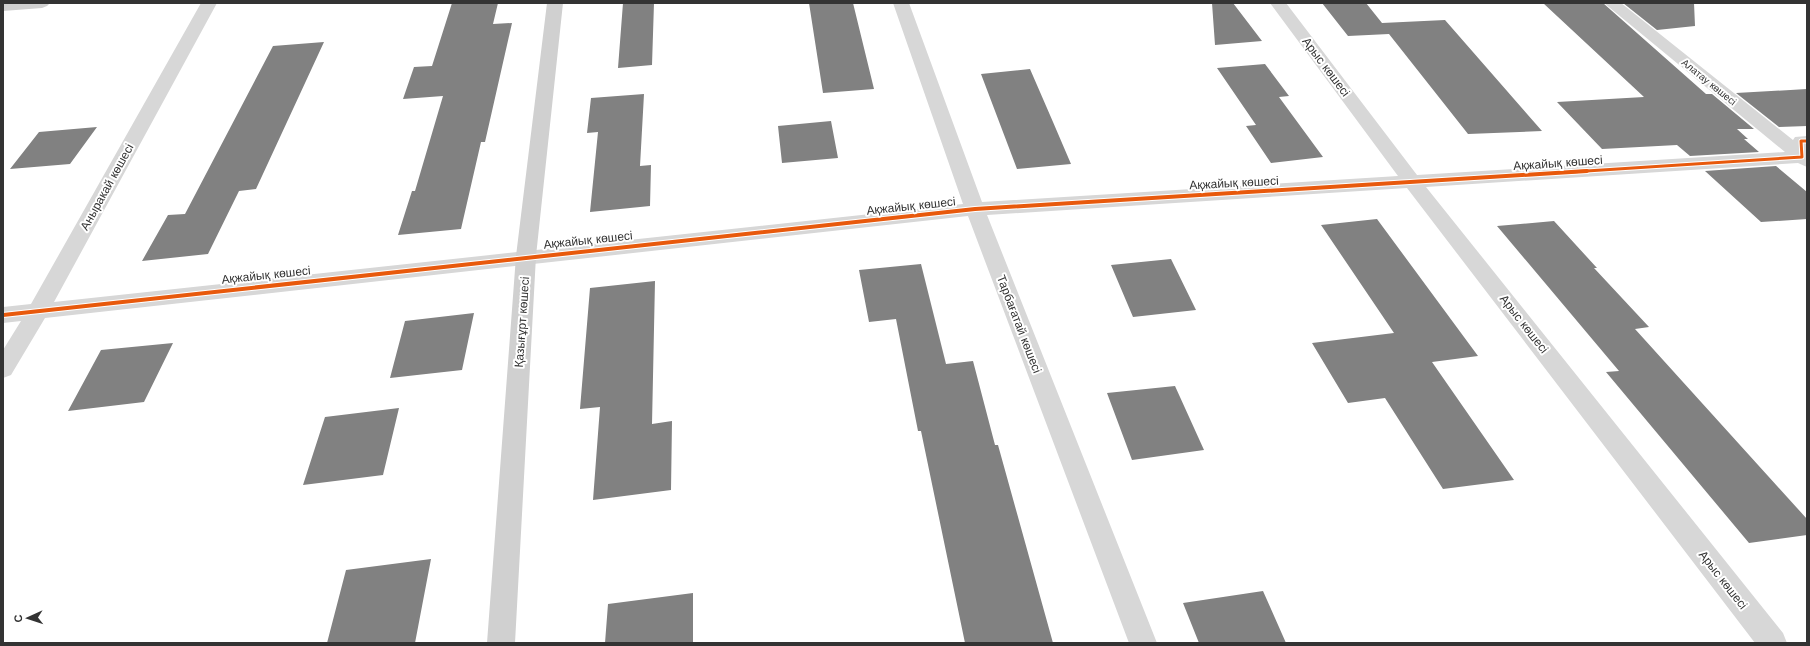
<svg xmlns="http://www.w3.org/2000/svg" width="1810" height="646" viewBox="0 0 1810 646" font-family="'Work Sans',sans-serif">
<style>
.building{fill:#818181}
.lines{fill:none;stroke-linecap:round;stroke-linejoin:round}
.street{fill:#d7d7d7;fill-rule:evenodd}
.secondary{fill:#d0d0d0;fill-rule:evenodd}
.cycleway-far1-casing{stroke:#fff;stroke-width:5}
.cycleway-casing{stroke:#fff;stroke-width:6}
.cycleway-far1{stroke:#e8590c;stroke-width:3}
.cycleway{stroke:#e8590c;stroke-width:4}
.labels{text-anchor:middle;dominant-baseline:central;stroke-width:4;stroke-linejoin:round;paint-order:stroke}
.far-street-label{font-size:10px;fill:#333;stroke:#fff}
.street-label{font-size:12px;fill:#333;stroke:#fff}
</style>
<rect width="100%" height="100%" fill="#fff"/>
<!-- building -->
<path class="building" d="M452 3H498L493 24 512 23 485 142H481L461 229 398 235 412 191H415L443 96 403 99 414 67 432 66Z
M623 3H654L652 65 618 68Z
M809 3H853L874 89 823 93Z
M1212 3H1233L1262 41 1215 45Z
M1322 3H1366L1382 23 1445 20 1542 131 1468 134 1389 34 1348 36Z
M1543 3H1603L1706 94H1712L1754 129H1737L1748 139H1744L1759 152 1690 156 1677 145 1602 149 1557 102 1644 97Z
M1623 3H1694L1695 26 1657 30Z
M324 42 256 189 239 191 208 254 142 261 168 215 185 214 273 46Z
M1265 64 1289 96 1279 97 1323 157 1271 163 1246 126 1256 125 1217 68Z
M1030 69 1053 122 1071 164 1017 169 981 74Z
M1807 89V126L1779 127 1736 93Z
M644 94 640 166 651 165 650 206 590 212 598 132 587 133 591 98Z
M831 121 838 158 782 163 778 126Z
M97 127 70 164 10 169 39 132Z
M1776 166 1807 192V219L1761 222 1705 171Z
M1377 219 1478 356 1432 362 1514 480 1443 489 1385 398 1348 403 1312 343 1394 333 1321 225Z
M1554 221 1597 268H1594L1649 327 1635 329 1807 519V535L1749 543 1606 372 1619 371 1497 226Z
M1171 259 1196 310 1133 317 1111 265Z
M921 264 946 364 973 361 995 445H998L1053 643H965L921 431H918L896 319 869 322 859 270Z
M655 281 652 424 672 421 671 490 593 500 600 407 580 409 590 288Z
M474 313 462 370 390 378 405 321Z
M173 343 144 402 68 411 101 350Z
M1175 386 1204 450 1132 460 1107 393Z
M399 408 383 475 303 485 325 417Z
M431 559 415 643H327L346 570Z
M1263 591 1286 643H1199L1183 603Z
M693 593V643H605L608 604Z"/>
<g class="lines">
<!-- street -->
<path class="street" d="M201 3H217L54 302 963 204 893 3H909L982 202 1398 176 1270 3H1286L1417 175 1785 152 1604 3H1621L1793 140 1795 137 1807 136V167L1798 163 1426 187 1783 633 1787 643H1755L1407 188 987 215 1157 643H1129L968 216 45 318 11 375 3 378V350L21 321 3 323V307L31 304Z"/>
<!-- secondary -->
<path class="secondary" d="M3 3H50L47 6 42 8 3 11Z
M547 3H563L536 256 515 643H487L516 256Z"/>
<defs>
<path id="cycleway-far1" d="M1571 172 1802 157 1801 141H1807"/>
<path id="cycleway" d="M3 315 975 209 1587 171"/>
</defs>
<!-- cycleway-far1 casing -->
<use href="#cycleway-far1" class="cycleway-far1-casing"/>
<!-- cycleway casing -->
<use href="#cycleway" class="cycleway-casing"/>
<!-- cycleway-far1 -->
<use href="#cycleway-far1" class="cycleway-far1"/>
<!-- cycleway -->
<use href="#cycleway" class="cycleway"/>
</g>
<g class="labels">
<!-- far-street labels -->
<g class="far-street-label">
<text transform="translate(1709 82) rotate(39)">Алатау көшесі</text>
</g>
<!-- street labels -->
<g class="street-label">
<text transform="translate(1326 67) rotate(53)">Арыс көшесі</text>
<text transform="translate(1558 163) rotate(-4)">Ақжайық көшесі</text>
<text transform="translate(1234 183) rotate(-3)">Ақжайық көшесі</text>
<text transform="translate(107 187) rotate(-61)">Аныракай көшесі</text>
<text transform="translate(911 206) rotate(-6)">Ақжайық көшесі</text>
<text transform="translate(588 240) rotate(-6)">Ақжайық көшесі</text>
<text transform="translate(266 275) rotate(-6)">Ақжайық көшесі</text>
<text transform="translate(522 322) rotate(-86)">Қазығұрт көшесі</text>
<text transform="translate(1019 324) rotate(69)">Тарбағатай көшесі</text>
<text transform="translate(1524 324) rotate(52)">Арыс көшесі</text>
<text transform="translate(1723 580) rotate(52)">Арыс көшесі</text>
</g>
</g>
<!-- border -->
<rect width="1810" height="646" fill="none" stroke="#333333" stroke-width="8"/>
<!-- north arrow -->
<g transform="translate(28 618) rotate(267)" stroke="#ffffff" stroke-width="3" paint-order="stroke">
<path d="M0-3L7 15L0 10L-7 15Z" fill="#333333"/>
<text y="-6" font-size="11" font-weight="bold" text-anchor="middle" fill="#333333">С</text>
</g>
</svg>
